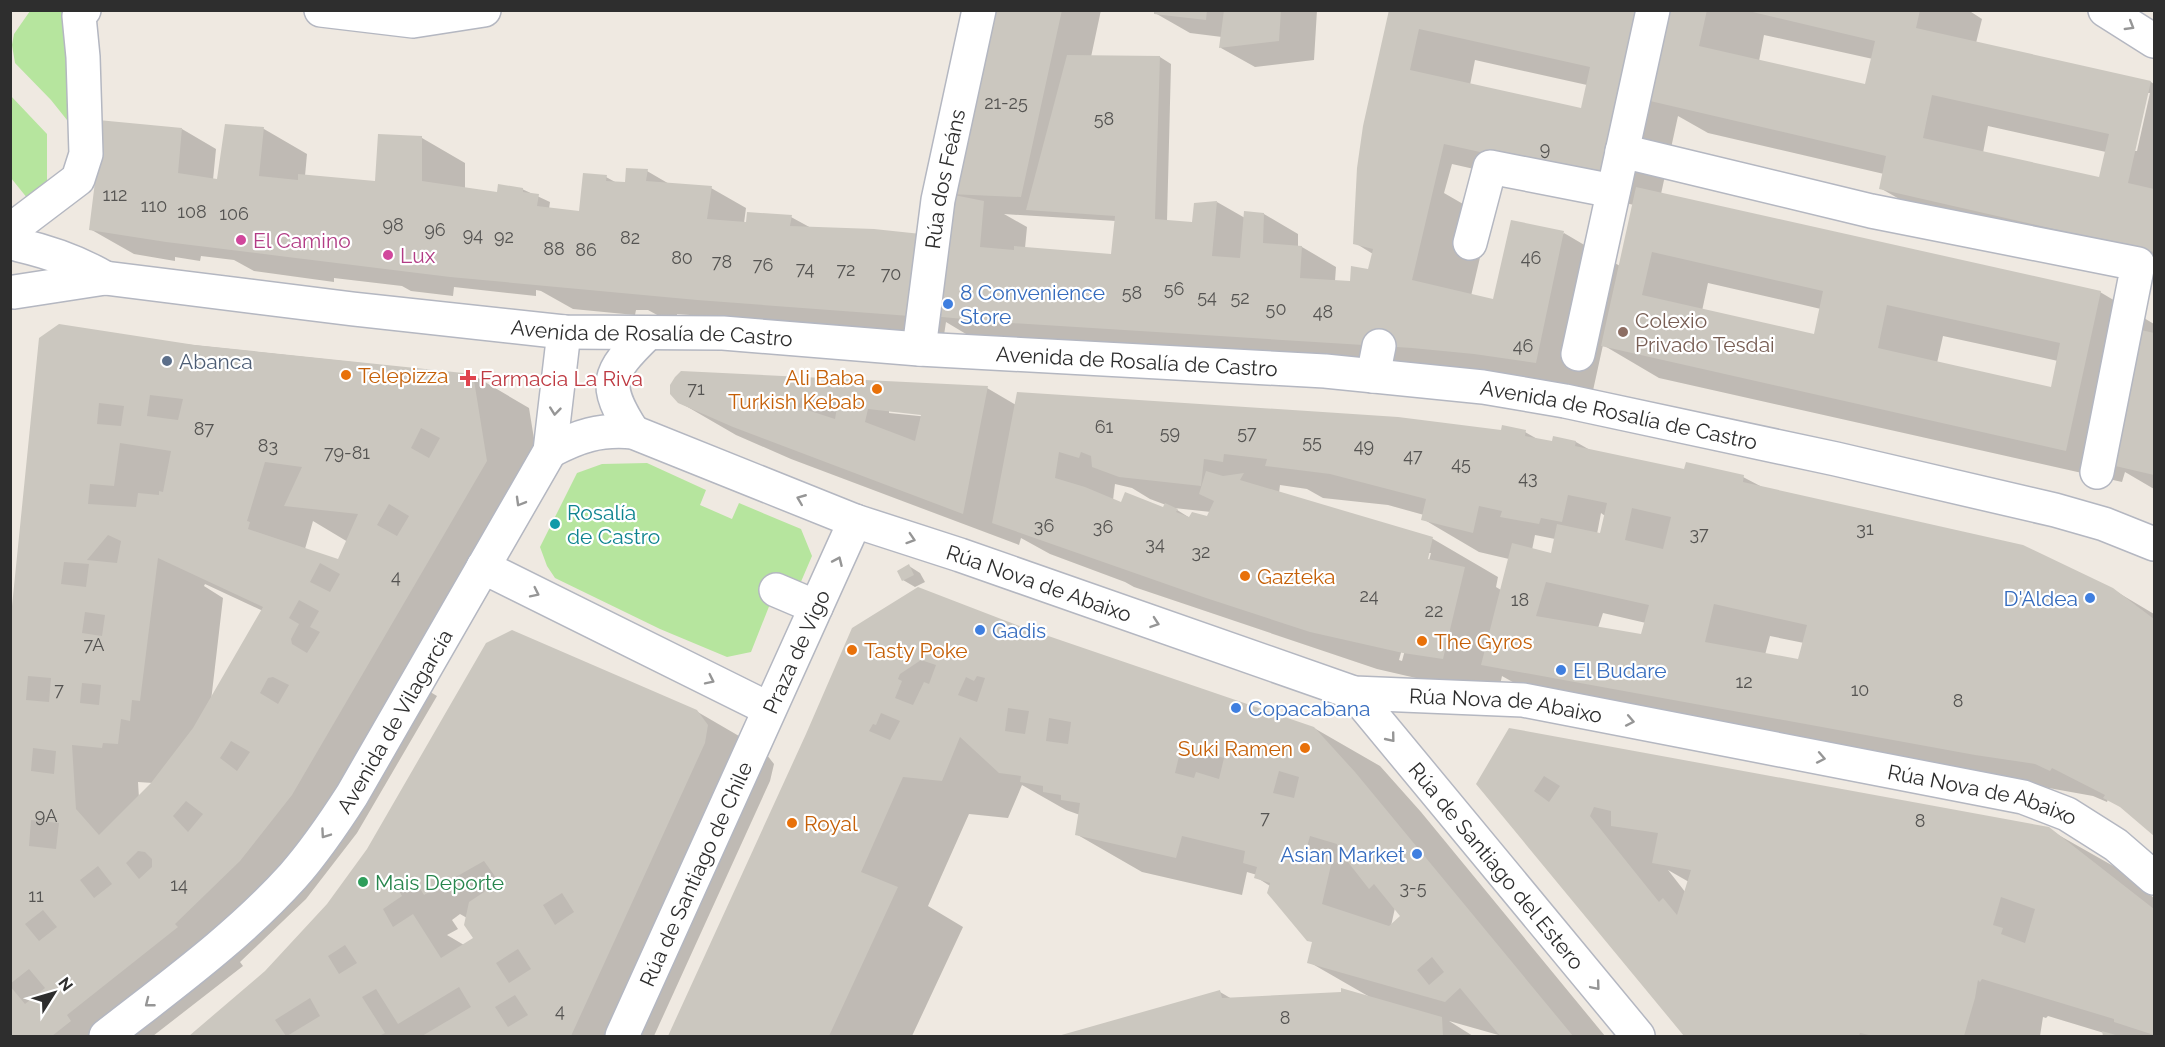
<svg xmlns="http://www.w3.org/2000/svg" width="2165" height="1047" viewBox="0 0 2165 1047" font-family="Raleway,sans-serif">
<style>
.green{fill:#b6e59e}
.shadow{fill:#0003;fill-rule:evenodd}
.building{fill:#cbc7bf;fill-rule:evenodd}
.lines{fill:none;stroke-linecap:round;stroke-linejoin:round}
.minor-casing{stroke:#b4b7c1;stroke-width:36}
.minor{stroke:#fff;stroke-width:33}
.oneway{stroke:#969696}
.hotel-dot{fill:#d1479c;stroke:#fff;stroke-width:2}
.shop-dot{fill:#3f7fe0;stroke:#fff;stroke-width:2}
.education-dot{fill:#8d6e63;stroke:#fff;stroke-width:2}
.service-dot{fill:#5c6f8a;stroke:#fff;stroke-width:2}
.food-dot{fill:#e8710a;stroke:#fff;stroke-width:2}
.health-dot{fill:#e0444e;stroke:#fff;stroke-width:2}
.culture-dot{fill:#0f9aa8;stroke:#fff;stroke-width:2}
.leisure-dot{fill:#2e9e5b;stroke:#fff;stroke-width:2}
.labels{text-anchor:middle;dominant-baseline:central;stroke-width:4.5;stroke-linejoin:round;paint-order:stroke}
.number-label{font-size:18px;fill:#555452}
.street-label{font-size:21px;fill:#2e2e2e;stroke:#fff}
.hotel-label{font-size:21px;fill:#b23c85;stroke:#fff;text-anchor:start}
.shop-label{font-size:21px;fill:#366cbe;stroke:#fff;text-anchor:start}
.education-label{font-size:21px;fill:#785e54;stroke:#fff;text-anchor:start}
.service-label{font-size:21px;fill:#4e5e75;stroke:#fff;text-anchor:start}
.food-label{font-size:21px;fill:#c56008;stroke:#fff;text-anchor:start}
.health-label{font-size:21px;fill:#be3a42;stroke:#fff;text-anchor:start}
.culture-label{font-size:21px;fill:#0d838f;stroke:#fff;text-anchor:start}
.leisure-label{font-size:21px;fill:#27864d;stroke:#fff;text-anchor:start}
</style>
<rect width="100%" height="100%" fill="#efe9e1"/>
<!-- green -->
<path class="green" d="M30 11H70L71 125 51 100 15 63 12 45 14 34Z
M10 95 47 134V190L32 204 11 178Z
M647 463 706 490 700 505 732 519 739 503 801 529 812 556 800 584 781 576 751 652 727 657 660 629 555 578 547 566 540 547 577 473 602 464Z"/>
<!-- shadow -->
<path class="shadow" d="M991 10H1101L1091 57H1160L1171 64 1167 221 1193 224 1217 202 1245 218V213L1264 214 1298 234V247H1302L1336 267 1335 281 1349 282 1370 271 1373 254 1355 243 1390 10 1638 12 1668 30 1672 10H1968L1982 19 1976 43 2151 82 2154 84V269L1936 220 1880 188 1884 174 1708 133 1678 116 1661 194 2100 292 2154 324V489L2125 472 2122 482 1659 378 1603 345 1592 395 976 340 946 322 944 335 677 314V318L659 316 648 310H636L635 315 573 309 541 291 536 290V296L454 287 453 296 411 291 402 286 334 278V282L254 271 234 260 201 256 200 261 175 257V261L134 254 90 229 182 129 216 149 213 180 219 181 226 126 264 129 307 154 305 176 376 182 422 138 465 163V188L498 193 522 189 550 202 549 209 580 212 606 177 617 183 624 184 647 171 671 185 711 188 746 208 744 223 791 217 813 229 921 235ZM1764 35 1873 59 1867 86 1759 61ZM1475 60 1587 85 1582 110 1470 85ZM2147 93H2150L2137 151H2134ZM1988 126 2106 152 2100 179 1983 153ZM1452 164 1634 205 1620 266 1564 233 1494 301 1471 296 1489 219 1444 193ZM1004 214 1116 221 1112 256 1025 248 1027 227ZM1708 283 1821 309 1815 336 1702 311ZM1943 336 2058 361 2052 389 1937 363Z
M1156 10H1317L1314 60 1255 67 1221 48 1222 37 1190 33 1155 13Z
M40 338 137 339 473 375 529 408 543 494 427 690 437 696 357 833 306 899 240 962 243 966 153 1036H10V642ZM313 521 348 542 339 561 305 549ZM205 584 263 611 211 701 223 598 204 586ZM138 782 153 783 139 798Z
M987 388 1016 405 1525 432 1539 440 1553 442 1554 437 1576 442 1590 450 1685 471 1743 477 1764 488 2112 589 2154 614V833L2126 810 2108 799 2107 802 2093 796 1539 697 1502 676 1499 690H1468L1377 669 1134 587 1125 582 1050 554 1021 538 1019 545 791 459 736 435 679 402ZM889 411 929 414V417L889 413ZM1115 484 1132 488 1150 499 1166 505 1163 508 1122 504 1113 500ZM1280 485 1307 489 1323 498 1388 505 1424 515 1423 519 1479 552 1509 559 1501 590 1496 587 1498 577 1433 539 1279 493ZM1174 508 1211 512 1208 518H1190ZM1601 513 1605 516 1601 535 1597 534ZM1535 535 1555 539 1552 555 1532 550ZM1428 553H1431L1402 661 1399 660ZM1603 613 1646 623 1642 636 1598 628ZM1770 636 1804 643 1799 661 1765 655Z
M909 566 920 573 925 582 915 587 903 580Z
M1022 628 1314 728 1380 766 1421 812 1605 1036H1502L1449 1021 1473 1036H1062L1220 992 1232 999 1368 996 1309 962 1314 943 1270 886 1256 877 1257 875 1247 872 1242 895 1142 872 1076 834 1080 815 1066 810 1022 785 1008 818 969 814 928 906 963 927 912 1036H670L808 735 853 629ZM1395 908 1402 917 1391 926Z
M696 711 763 750 774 764 770 781 654 1036H192L266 972 328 905 368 849ZM460 914 467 918 475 938 464 945 447 935 458 929 452 920Z
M1510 730 2048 829 2115 867 2154 898V1036H2105L2104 1033 2048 1016 2046 1018 2043 1017 2040 1036H1685L1478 784ZM1668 870 1689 882 1686 893Z"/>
<!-- building -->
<path class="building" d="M990 10H1062L1021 197 949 194Z
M1154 10H1207L1206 20 1154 14Z
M1224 10H1281L1279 41 1219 48Z
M1389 10H1637L1601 179 1444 144 1412 280 1493 299 1511 220 1564 231 1536 363 1474 354 1412 348 996 322 931 316 949 194 984 201 980 247 1014 250V246L1111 254 1115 216 1026 210 1067 55 1160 56 1155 219 1192 222 1194 203 1217 201 1212 256 1240 258 1244 211 1264 213 1263 243 1302 246 1300 278 1350 281 1351 266 1368 269 1373 249 1353 244 1357 168 1363 126ZM1419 29 1590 67 1581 108 1410 70Z
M1670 10H1707L1699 46 1865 84 1875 41 1744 10H1920L1916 28 2151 81 2128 183 2154 189V252L1879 189 1886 156 1650 101ZM1932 95 2109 134 2099 177 1923 138Z
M98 120 182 128 178 173 217 179 225 124 264 127 259 176 298 180V174L375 181 378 134 422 136V181L497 192 498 184 523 188V192L539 194 537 206 579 211 583 173 607 175 606 181 625 182 626 168 648 169 646 181 712 186 707 219 746 222 747 212 792 215 790 226 874 229 921 234 910 316 697 300 450 277 166 242 89 230 98 158Z
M1636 187 2101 291 2066 451 1601 346ZM1652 252 1823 291 1814 334 1642 295ZM1887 305 2060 343 2051 387 1878 348Z
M59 324 195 345 473 374 487 461 292 795 240 861 175 924 178 927 67 1015 71 1021 52 1036H10V986L25 1004 45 988 29 969 10 984V626L39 338ZM150 395 183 399 178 420 147 416ZM99 403 124 406 121 426 97 424ZM421 428 440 438 429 458 411 448ZM120 443 171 451 163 492 159 491V495L138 493 136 507 88 504 90 484 114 486ZM265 462 302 467 284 506 358 514 338 559 248 529 250 522 247 521ZM389 504 409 516 397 536 377 525ZM108 535 121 541 117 563 87 560ZM158 558 263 607 193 728 151 783 99 835 76 809 72 745 102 748 103 743 118 744 121 719 130 721 132 700 140 701ZM64 562 89 564 86 587 61 584ZM320 563 340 574 330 592 310 582ZM299 600 319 611 310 627 320 632 307 653 292 644 291 639 299 624 289 618ZM85 612 105 615 102 636 82 633ZM28 676 51 678 49 702 26 700ZM273 677 289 685 278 704 260 693 268 678ZM82 683 101 685 99 705 80 703ZM231 741 250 752 237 771 220 758ZM33 748 56 751 54 774 31 771ZM186 801 203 814 188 832 173 816ZM31 820 59 823 56 849 29 846ZM138 851 145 852 152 859V867L139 879 126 863ZM98 866 112 884 94 898 80 880ZM43 910 57 927 39 941 25 924Z
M2141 330 2154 333V475L2111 465Z
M681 371 988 386 963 514 733 427 678 403 670 394V385L675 377ZM801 398 838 402 835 419 798 407ZM868 409 921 415 915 441 865 422Z
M1017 392 1398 417 1501 430 1502 425 1526 430 1525 436 1552 441 1553 436 1576 441 1575 446 1684 469 1686 462 1744 475 1743 482 2023 545 2113 588 2154 619V836L2120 807 2103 798 2105 795 2052 768 2050 771 2035 764 1975 755 1481 665 1512 543 1551 553 1557 524 1600 533 1607 503 1568 495 1562 522 1541 518 1539 524 1500 517 1502 511 1479 506 1473 533 1421 520 1426 499 1330 474 1265 466 1267 459 1224 454 1223 462 1204 459 1201 486 1119 477 1092 467 1091 456 1081 452 1079 458 1059 452 1055 478 1085 487 1121 502 1125 492 1163 507 1165 503 1178 509 1176 512 1189 517 1192 512 1207 516 1214 501 1199 494 1206 471 1223 476 1244 473 1240 480 1433 537 1428 559 1465 567 1443 659 1403 653 1310 632 1206 598 992 523ZM1632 508 1671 517 1663 549 1625 540ZM1546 582 1649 605 1641 634 1536 616ZM1714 604 1807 625 1798 659 1705 642Z
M909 564 914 575 902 581 897 571Z
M918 587 1022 627 1314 727 1355 772 1573 1036H1500L1460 988 1445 1002 1307 963 1312 942 1307 941 1267 893 1270 883 1254 878 1257 867 1243 863 1245 851 1182 836 1176 858 1075 835 1080 803 1061 800V795L1043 792V786L1020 782 1021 776 999 773 960 737 942 781 903 777 861 872 898 887 829 1036H668L806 734 852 628ZM921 660 936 665 929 684 924 682 913 705 895 698 902 681 898 679 900 674ZM977 676 985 678 977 702 958 695 966 677 974 681ZM1008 708 1029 711 1025 734 1005 731ZM881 713 900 721 890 740 869 731 873 724 876 725ZM1049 718 1071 722 1068 744 1046 741ZM1201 751 1224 758 1219 779 1196 772 1194 778 1175 773 1180 752 1199 757ZM1279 771 1299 777 1294 798 1273 793ZM1310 836 1337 844V848L1369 889 1374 884 1400 916 1389 926 1322 904 1331 865 1304 858ZM1432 957 1444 972 1429 985 1417 970Z
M512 630 697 710 708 725 705 743 571 1036H422L471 1007 459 987 398 1024 376 989 362 997 385 1033 379 1036H287L320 1016 310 998 275 1020 286 1036H189L265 971 327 904 367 849 486 643ZM484 861 499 882 469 902 464 925 473 938 441 958 413 914 393 927 383 909 402 896 397 887 412 876 424 895ZM562 893 574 912 555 925 543 905ZM345 945 357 963 339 974 328 956ZM518 949 531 969 509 983 496 963ZM515 995 528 1015 508 1027 495 1007Z
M1509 728 2049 827 2154 909V1035L2114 1022V1019L1982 979 1980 982 1978 980 1975 998 1964 1036H1874L1860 1033 1859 1036H1684L1476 784ZM1544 776 1560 786 1549 802 1534 791ZM1594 807 1611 811V826L1658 833 1652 863 1691 870 1677 915 1663 898 1659 902 1590 816ZM2001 897 2035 909 2025 943 2001 934 2003 928 1993 925Z
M1341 988 1442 1017 1443 1036H1058L1220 990 1222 998 1341 992Z
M2102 1031 2119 1036H2103Z"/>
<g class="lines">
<defs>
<g id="minor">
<path d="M321 10 413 21 484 10"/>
<path d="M2105 10 2154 41"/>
<path d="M1622 151 1871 211 2138 264 2097 472"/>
<path d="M12 229 78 179 86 154 83 57 79 16 84 10"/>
<path d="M1470 243 1490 167 1613 191"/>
<path d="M19 245C49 252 78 262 105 278"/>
<path id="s1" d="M14 292 105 278 353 309 564 332 723 333 919 349 1325 371 1483 387 1565 401 1836 459 2055 510 2104 524 2154 544"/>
<path id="s2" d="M919 349 938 200 979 10"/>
<path d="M1578 354 1653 10"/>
<path d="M1373 376 1379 346"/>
<path d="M633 432C602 384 607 373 647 334"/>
<path id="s3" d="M550 451C579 436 599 429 633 432L855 521 960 555 1354 693 1523 700 2023 797 2067 814 2116 845 2154 878"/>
<path d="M483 567 769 709"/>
<path d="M776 590 816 607"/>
<path id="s4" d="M1354 693 1638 1036"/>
<path id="s5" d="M106 1036C170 986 238 937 293 876 315 851 334 823 352 795L550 451 564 332"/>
<path id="s6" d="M622 1036 855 521"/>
</g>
</defs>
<!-- minor casing -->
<use href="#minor" class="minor-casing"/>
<!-- minor -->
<use href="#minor" class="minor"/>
</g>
<!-- one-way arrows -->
<defs><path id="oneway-chevron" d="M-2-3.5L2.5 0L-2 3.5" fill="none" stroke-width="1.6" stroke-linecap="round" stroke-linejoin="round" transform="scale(1.5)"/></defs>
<g class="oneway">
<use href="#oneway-chevron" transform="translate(2130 26) rotate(31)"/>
<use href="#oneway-chevron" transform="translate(555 411) rotate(96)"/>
<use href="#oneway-chevron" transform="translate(801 499) rotate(-158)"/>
<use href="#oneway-chevron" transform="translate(520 502) rotate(120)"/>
<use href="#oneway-chevron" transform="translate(911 539) rotate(18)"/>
<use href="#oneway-chevron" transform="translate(838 561) rotate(-66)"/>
<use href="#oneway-chevron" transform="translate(535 593) rotate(26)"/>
<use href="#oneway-chevron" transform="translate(1155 623) rotate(19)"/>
<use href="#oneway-chevron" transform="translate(710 680) rotate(26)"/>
<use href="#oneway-chevron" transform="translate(1630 721) rotate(11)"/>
<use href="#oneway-chevron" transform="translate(1391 738) rotate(51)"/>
<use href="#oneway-chevron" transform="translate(1821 758) rotate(11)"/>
<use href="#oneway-chevron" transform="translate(325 834) rotate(125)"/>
<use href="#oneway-chevron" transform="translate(1596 986) rotate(50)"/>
<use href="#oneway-chevron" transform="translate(149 1003) rotate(142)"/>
</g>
<!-- markers -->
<g class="hotel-dot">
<circle cx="241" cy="240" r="6"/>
<circle cx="388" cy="255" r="6"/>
</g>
<g class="shop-dot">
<circle cx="948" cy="304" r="6"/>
<circle cx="2090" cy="598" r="6"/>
<circle cx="980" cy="630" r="6"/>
<circle cx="1561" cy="670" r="6"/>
<circle cx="1236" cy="708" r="6"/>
<circle cx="1417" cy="854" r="6"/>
</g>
<circle class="education-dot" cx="1623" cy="332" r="6"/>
<circle class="service-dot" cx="167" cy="361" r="6"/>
<g class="food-dot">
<circle cx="346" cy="375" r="6"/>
<circle cx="877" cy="389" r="6"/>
<circle cx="1245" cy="576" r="6"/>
<circle cx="1422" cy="641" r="6"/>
<circle cx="852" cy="650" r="6"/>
<circle cx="1305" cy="748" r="6"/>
<circle cx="792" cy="823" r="6"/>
</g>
<path class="health-dot" d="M465 369h6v6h6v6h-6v6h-6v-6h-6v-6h6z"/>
<circle class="culture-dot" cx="555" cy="524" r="6"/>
<circle class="leisure-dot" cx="363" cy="882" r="6"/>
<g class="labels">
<!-- number labels -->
<g class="number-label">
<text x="1006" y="102">21-25</text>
<text x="1104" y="118">58</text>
<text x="1545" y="148">9</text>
<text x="115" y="194">112</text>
<text x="154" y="205">110</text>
<text x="192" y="211">108</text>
<text x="234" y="213">106</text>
<text x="393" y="224">98</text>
<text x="435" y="229">96</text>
<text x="473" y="234">94</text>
<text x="504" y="236">92</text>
<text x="630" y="237">82</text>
<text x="554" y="248">88</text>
<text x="586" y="249">86</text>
<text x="682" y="257">80</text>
<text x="1531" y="257">46</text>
<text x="722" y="261">78</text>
<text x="763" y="264">76</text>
<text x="805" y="268">74</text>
<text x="846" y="269">72</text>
<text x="891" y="273">70</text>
<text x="1174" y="288">56</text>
<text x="1132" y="292">58</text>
<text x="1207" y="296">54</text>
<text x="1240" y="297">52</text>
<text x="1276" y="308">50</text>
<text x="1323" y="311">48</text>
<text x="1523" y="345">46</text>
<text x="696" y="388">71</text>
<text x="1104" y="426">61</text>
<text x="204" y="428">87</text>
<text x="1170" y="432">59</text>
<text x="1247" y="432">57</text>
<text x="1312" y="441">55</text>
<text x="268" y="445">83</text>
<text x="1364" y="445">49</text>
<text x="347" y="452">79-81</text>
<text x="1413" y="455">47</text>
<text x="1461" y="463">45</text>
<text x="1528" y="477">43</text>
<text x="1044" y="525">36</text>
<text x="1103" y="526">36</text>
<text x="1865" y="528">31</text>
<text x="1699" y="533">37</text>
<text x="1155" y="543">34</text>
<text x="1201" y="551">32</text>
<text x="396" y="576">4</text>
<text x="1369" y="595">24</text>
<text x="1520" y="599">18</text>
<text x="1434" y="610">22</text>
<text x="94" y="644">7A</text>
<text x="1744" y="681">12</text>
<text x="59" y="689">7</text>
<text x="1860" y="689">10</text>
<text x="1958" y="700">8</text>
<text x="46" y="815">9A</text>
<text x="1265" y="817">7</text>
<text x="1920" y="820">8</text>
<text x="179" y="884">14</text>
<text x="1413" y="887">3-5</text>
<text x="36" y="895">11</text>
<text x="560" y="1010">4</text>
<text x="1285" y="1017">8</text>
</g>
<!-- street labels -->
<g class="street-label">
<text stroke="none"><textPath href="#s2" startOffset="172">Rúa dos Feáns</textPath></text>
<text stroke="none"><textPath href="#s1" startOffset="642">Avenida de Rosalía de Castro</textPath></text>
<text stroke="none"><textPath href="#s1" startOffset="1128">Avenida de Rosalía de Castro</textPath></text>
<text stroke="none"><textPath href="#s1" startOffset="1614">Avenida de Rosalía de Castro</textPath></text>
<text stroke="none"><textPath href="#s3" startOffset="520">Rúa Nova de Abaixo</textPath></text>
<text stroke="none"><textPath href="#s6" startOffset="422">Praza de Vigo</textPath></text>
<text stroke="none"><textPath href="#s3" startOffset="1006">Rúa Nova de Abaixo</textPath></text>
<text stroke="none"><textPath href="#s5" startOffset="432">Avenida de Vilagarcía</textPath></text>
<text stroke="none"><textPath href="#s3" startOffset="1492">Rúa Nova de Abaixo</textPath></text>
<text stroke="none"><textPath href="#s4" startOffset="224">Rúa de Santiago del Estero</textPath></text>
<text stroke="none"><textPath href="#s6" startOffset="178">Rúa de Santiago de Chile</textPath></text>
</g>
<!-- hotel labels -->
<g class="hotel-label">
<text x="253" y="240">El Camino</text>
<text x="400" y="255">Lux</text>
</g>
<!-- shop labels -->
<g class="shop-label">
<text x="960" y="292">8 Convenience<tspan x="960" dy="24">Store</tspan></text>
<text x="2078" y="598" text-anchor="end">D'Aldea</text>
<text x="992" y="630">Gadis</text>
<text x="1573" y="670">El Budare</text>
<text x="1248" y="708">Copacabana</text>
<text x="1405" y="854" text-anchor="end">Asian Market</text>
</g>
<!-- education labels -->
<g class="education-label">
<text x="1635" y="320">Colexio<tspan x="1635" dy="24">Privado Tesdai</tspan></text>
</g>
<!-- service labels -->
<g class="service-label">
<text x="179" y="361">Abanca</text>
</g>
<!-- food labels -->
<g class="food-label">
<text x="358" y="375">Telepizza</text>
<text x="865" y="377" text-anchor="end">Ali Baba<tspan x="865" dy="24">Turkish Kebab</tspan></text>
<text x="1257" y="576">Gazteka</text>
<text x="1434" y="641">The Gyros</text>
<text x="864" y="650">Tasty Poke</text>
<text x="1293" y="748" text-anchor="end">Suki Ramen</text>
<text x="804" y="823">Royal</text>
</g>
<!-- health labels -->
<g class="health-label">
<text x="480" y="378">Farmacia La Riva</text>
</g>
<!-- culture labels -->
<g class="culture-label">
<text x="567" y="512">Rosalía<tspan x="567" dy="24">de Castro</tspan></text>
</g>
<!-- leisure labels -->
<g class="leisure-label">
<text x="375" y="882">Mais Deporte</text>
</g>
</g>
<!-- border -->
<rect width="2165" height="1047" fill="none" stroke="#2e2e2e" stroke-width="24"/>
<!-- north arrow -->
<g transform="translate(54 993) rotate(53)" stroke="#ffffff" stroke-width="4.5" paint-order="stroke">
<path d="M0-4.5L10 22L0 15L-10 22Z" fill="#2e2e2e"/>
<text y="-9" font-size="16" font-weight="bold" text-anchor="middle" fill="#2e2e2e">N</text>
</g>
</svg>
